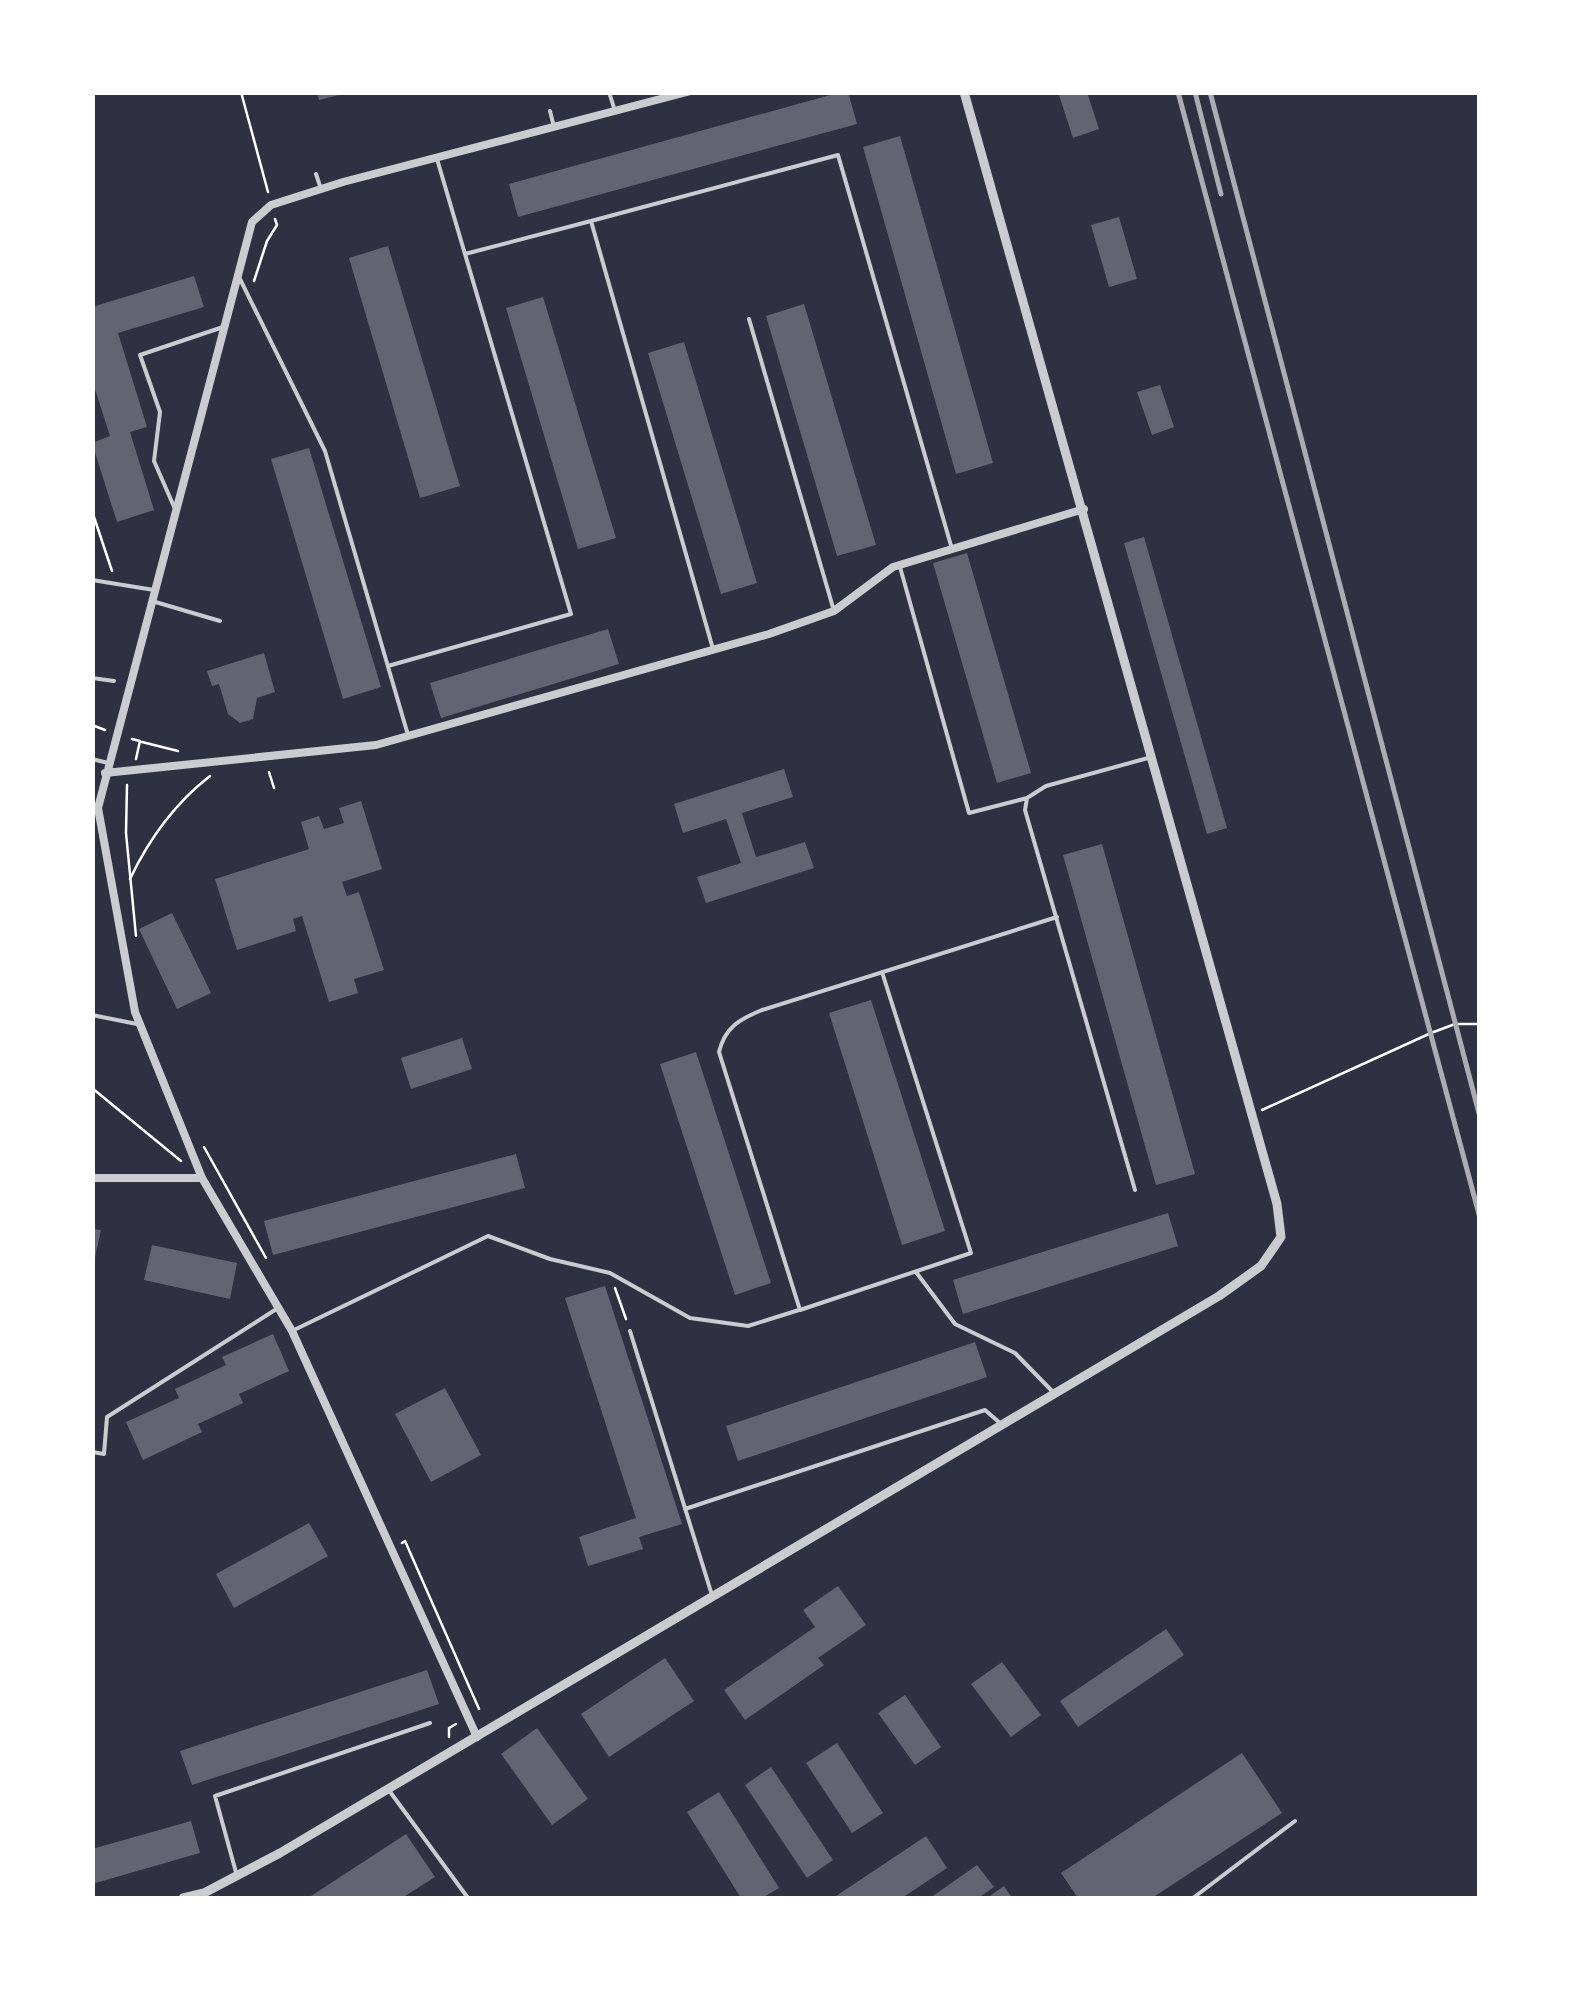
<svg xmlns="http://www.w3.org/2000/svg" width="1572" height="1991" viewBox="0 0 1572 1991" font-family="Bitter,serif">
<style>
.building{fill:#626471}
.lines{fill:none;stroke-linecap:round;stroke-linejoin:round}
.path{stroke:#fff;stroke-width:2.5}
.service{stroke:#caccd0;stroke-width:4}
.minor{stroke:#caccd0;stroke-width:8}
.tertiary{stroke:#caccd0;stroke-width:9}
.rail{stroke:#abadb3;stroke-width:5}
</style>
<rect width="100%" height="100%" fill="#2d3142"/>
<!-- building -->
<path class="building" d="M317 92H343V94L319 100Z
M841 92H848L857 124 518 217 509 184Z
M1058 92H1087L1099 129 1073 138Z
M900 136 993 463 956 474 863 147Z
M1119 217 1137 279 1109 287 1091 225Z
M388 246 460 486 420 498 349 258Z
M194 276 204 307 118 333 147 427 130 432 154 510 117 522 92 443 110 436 92 380V307Z
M543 297 616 538 578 549 506 308Z
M804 304 876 545 837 556 766 316Z
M684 342 757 583 721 594 648 353Z
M1160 385 1174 427 1152 435 1137 392Z
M309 448 381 687 343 699 271 459Z
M1144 537 1227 828 1207 834 1124 543Z
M967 553 1031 773 997 783 933 563Z
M608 629 619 664 441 718 430 683Z
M264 653 275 692 257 698 253 719 240 723 228 714 219 684 212 686 207 671Z
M784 769 793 797 742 813 756 857 805 842 814 868 706 903 697 877 741 863 726 819 683 833 674 804Z
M361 801 382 869 342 882 347 896 359 892 384 970 354 979 358 993 329 1002 302 916 293 919 296 931 237 950 215 879 309 849 301 822 319 816 324 829 344 823 339 808Z
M1102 844 1195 1174 1156 1185 1063 855Z
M172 913 211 993 177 1009 139 929Z
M871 1000 945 1231 902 1245 829 1013Z
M462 1038 472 1069 411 1089 401 1058Z
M696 1052 771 1283 735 1295 660 1064Z
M516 1154 525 1188 273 1255 264 1221Z
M1168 1213 1178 1246 963 1314 953 1280Z
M92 1229 101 1230 94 1262H92Z
M152 1245 237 1263 230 1299 144 1280Z
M605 1286 682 1524 639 1537 643 1549 588 1566 579 1537 636 1518 565 1298Z
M273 1334 289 1371 239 1394 243 1403 198 1424 202 1432 143 1460 126 1422 179 1398 175 1389 226 1365 222 1357Z
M975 1342 987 1377 738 1461 726 1426Z
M445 1388 481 1455 431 1482 395 1414Z
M309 1523 328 1556 234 1608 216 1574Z
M838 1586 866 1625 818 1658 824 1665 745 1720 724 1690 815 1627 803 1610Z
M1166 1629 1184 1655 1078 1727 1060 1701Z
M665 1658 694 1701 609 1757 581 1714Z
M1002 1662 1041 1715 1011 1737 971 1684Z
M427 1670 439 1704 192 1785 180 1751Z
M905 1695 941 1747 915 1765 878 1713Z
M537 1728 588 1799 552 1825 501 1754Z
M837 1743 883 1813 852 1833 806 1763Z
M1242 1753 1282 1813 1152 1898H1078L1061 1873Z
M771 1767 833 1860 807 1878 745 1785Z
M719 1792 779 1888 762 1898H741L687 1812Z
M191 1821 200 1853 92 1884V1849Z
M406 1834 435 1877 402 1898H308Z
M926 1836 947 1868 902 1898H833Z
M977 1865 994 1887 978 1898H930Z
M1004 1886 1012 1898H987Z"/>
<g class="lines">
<!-- path -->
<path class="path" d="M241 92 268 192
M254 281 267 241 277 225 275 219
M92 511 112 571
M92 725 105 730
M132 739 140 741 136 759
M142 742 178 751
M269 772 274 788
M127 785 126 833 136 936
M130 879C149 839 174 804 210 776
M92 1088 181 1161
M1262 1110 1431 1033 1455 1024H1480
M204 1147 266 1258
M615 1288 626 1319
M402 1543 405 1541 479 1709
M449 1737V1728L456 1724"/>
<!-- service -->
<path class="service" d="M609 92 615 111
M550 111 554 127
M316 174 321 189
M591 221 838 155 952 549
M465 254 591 221 713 649
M239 277 325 451 408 735
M749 319 834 611
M175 509 154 461 160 412 140 355 223 327
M900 567 969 813 1027 798
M92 580 154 590
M152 601 220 621
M388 666 571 614 437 159
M92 678 114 681
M92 759 108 763
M882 972 971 1253 800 1310 719 1052C725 1027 740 1019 762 1010L1057 917
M92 1015 137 1024
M1135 1190 1025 810 1027 798 1046 786 1148 758
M916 1272 955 1324 1015 1353 1052 1391
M292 1331 488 1236 550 1259 610 1273 690 1318 748 1326 799 1310
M630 1331 711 1592
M92 1452 104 1454 107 1417 278 1308
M685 1509 985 1410 1000 1423
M388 1789 468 1898
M237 1876 215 1796 430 1723
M1193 1898 1295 1821"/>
<!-- minor -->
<path class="minor" d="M105 773 376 745 769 634 834 611 893 567 1084 509
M92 1178H202
M477 1737 292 1331 202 1178 135 1012 98 808 252 222 271 205 343 182 687 92"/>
<!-- tertiary -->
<path class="tertiary" d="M183 1898 204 1893 280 1853 1219 1296 1261 1266 1281 1237 1277 1204 964 92"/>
<!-- rail -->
<path class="rail" d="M1178 92 1480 1218
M1195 92 1221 194
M1210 92 1480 1117"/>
</g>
<!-- border -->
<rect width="1572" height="1991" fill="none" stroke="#ffffff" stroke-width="190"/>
</svg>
